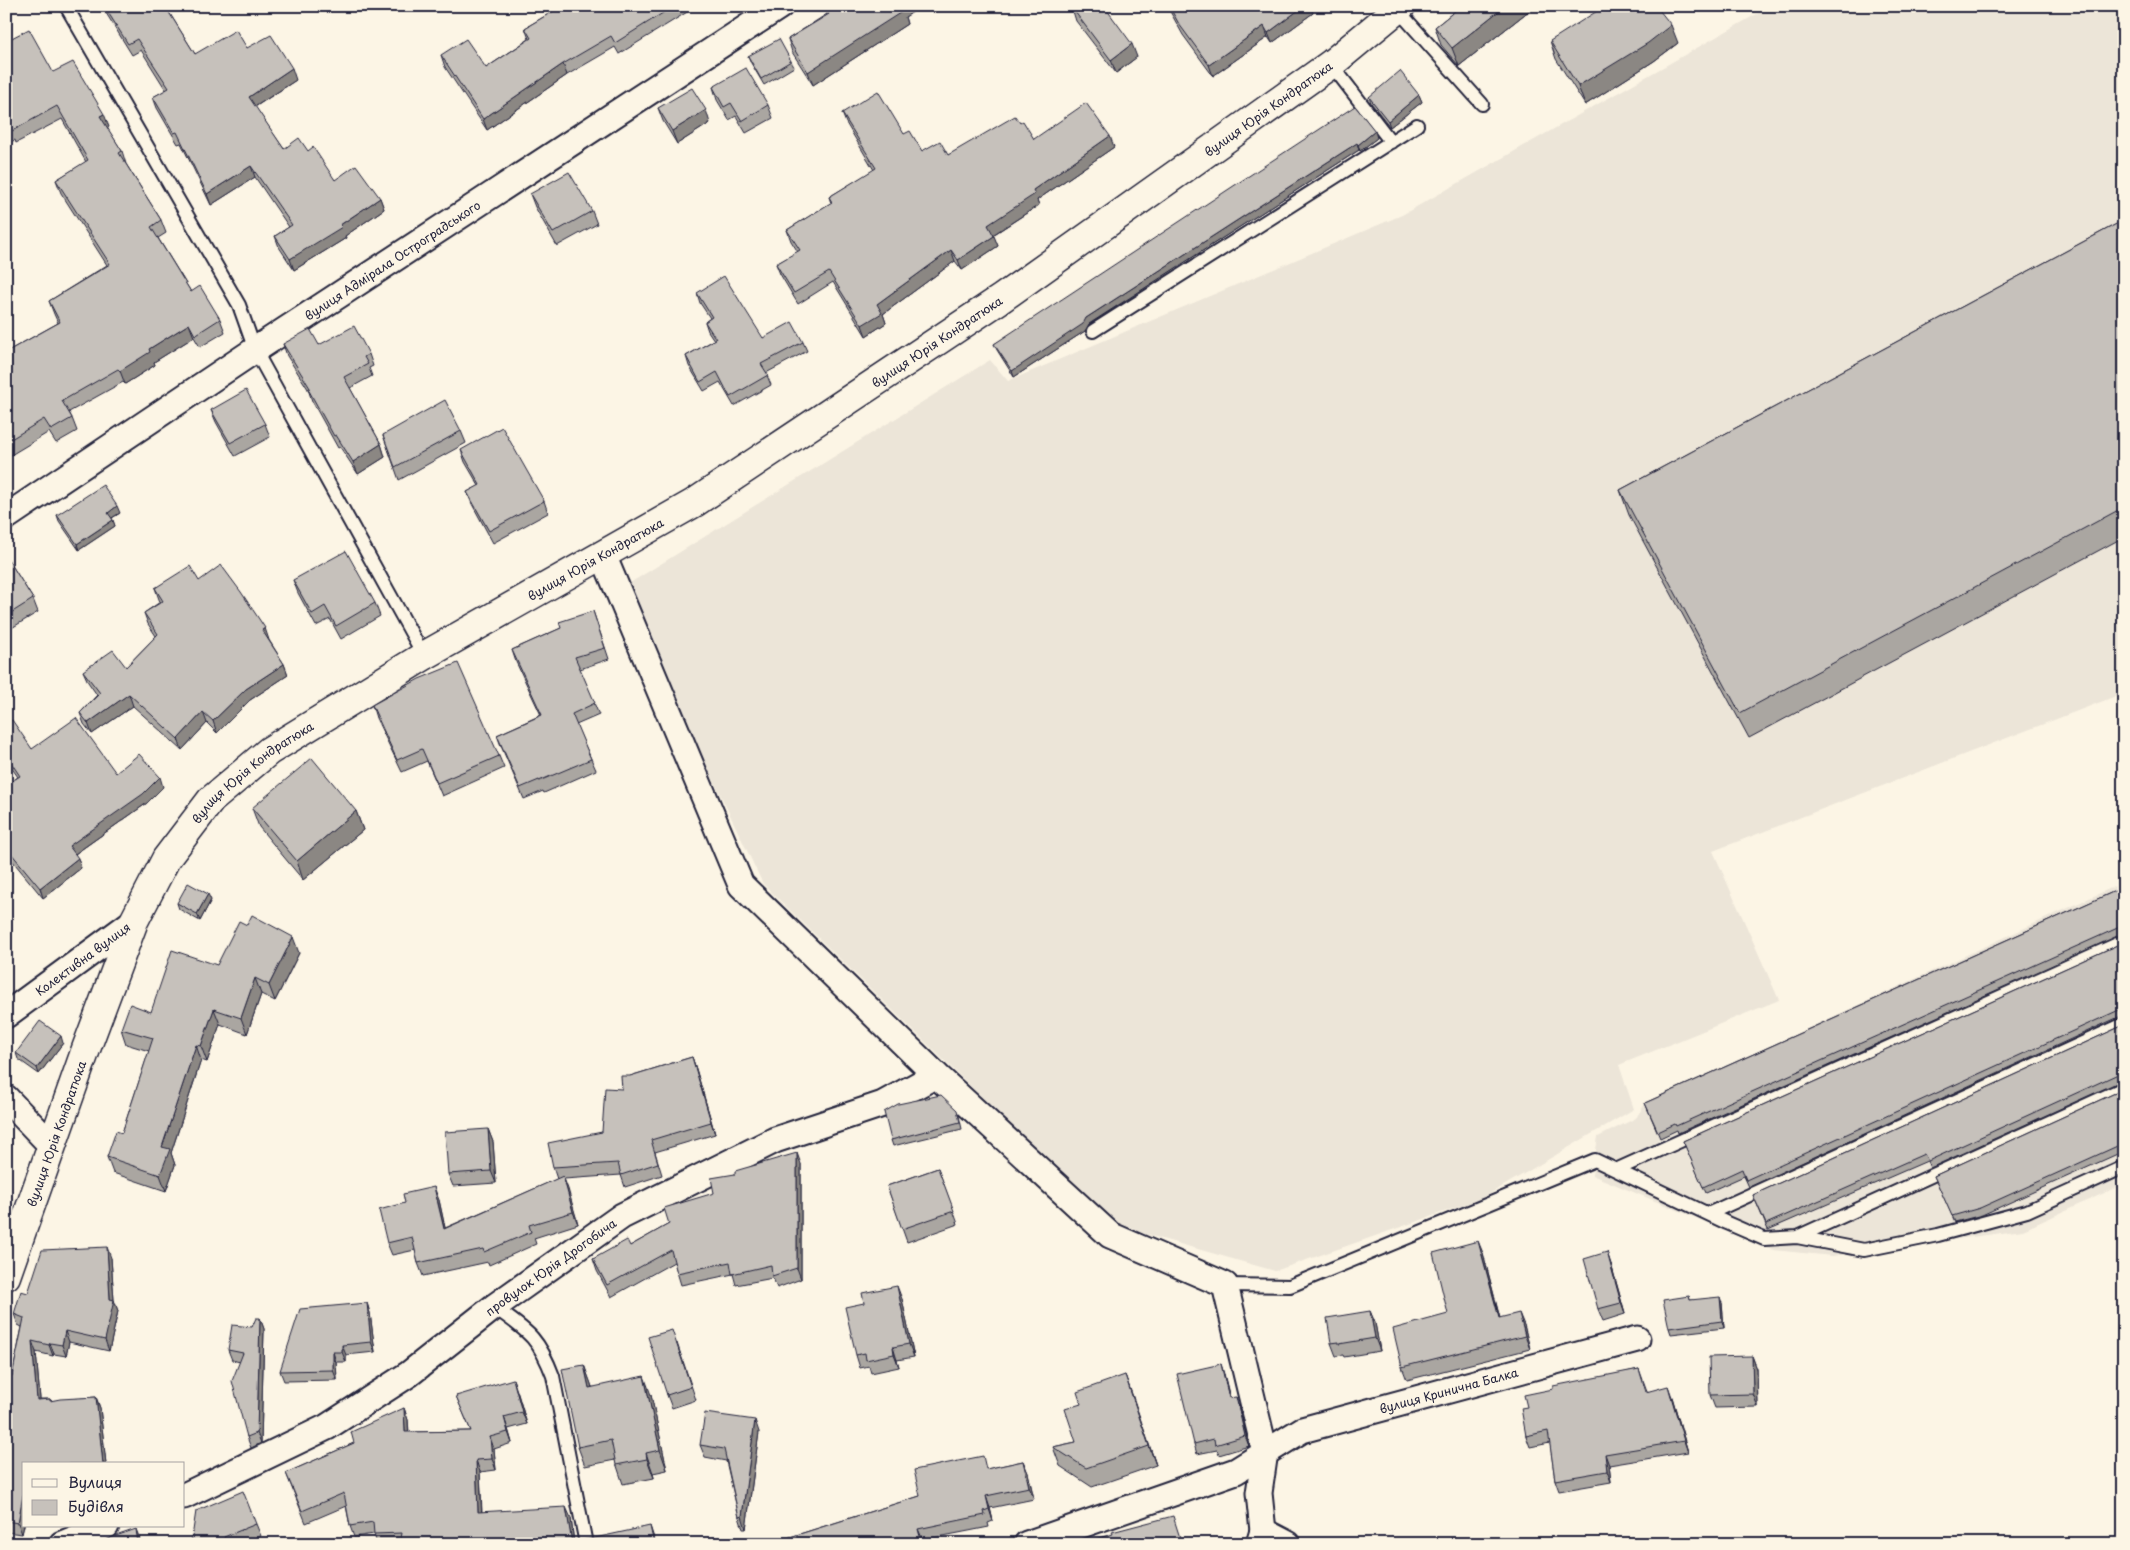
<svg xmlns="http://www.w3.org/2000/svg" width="2130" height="1550" viewBox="0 0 2130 1550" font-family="'Playpen Sans',sans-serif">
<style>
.built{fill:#ece5d8}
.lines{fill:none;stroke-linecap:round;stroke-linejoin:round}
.lane-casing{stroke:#22223b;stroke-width:16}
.street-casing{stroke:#22223b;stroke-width:29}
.secondary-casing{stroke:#22223b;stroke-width:31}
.lane{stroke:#fcf5e5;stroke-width:12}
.street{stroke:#fcf5e5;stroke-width:25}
.secondary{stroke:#fcf5e5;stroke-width:28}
.wall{fill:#aaa6a1;stroke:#22223b}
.shaded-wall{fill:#8b8783;stroke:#22223b}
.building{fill:#c6c1bb;stroke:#22223b}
.labels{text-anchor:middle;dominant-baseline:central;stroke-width:4;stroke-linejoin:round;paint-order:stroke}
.street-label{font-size:12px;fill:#22223b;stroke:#fcf5e5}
</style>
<rect width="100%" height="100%" fill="#fcf5e5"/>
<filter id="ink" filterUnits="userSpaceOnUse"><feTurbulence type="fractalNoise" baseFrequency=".02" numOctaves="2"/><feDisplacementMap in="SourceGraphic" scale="10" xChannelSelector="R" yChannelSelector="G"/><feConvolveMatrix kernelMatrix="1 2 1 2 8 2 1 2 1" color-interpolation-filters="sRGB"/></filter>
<g filter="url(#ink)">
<!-- built -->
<path class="built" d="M1771 6H2124V693L1713 851 1779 1000 1619 1065 1634 1109 1481 1199 1275 1271 1113 1225 763 884 632 610 630 583 990 360 1008 381 1402 215Z
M2124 882V1184L2023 1230 1832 1256 1774 1250 1592 1175 1598 1137 1636 1118 1645 1104Z"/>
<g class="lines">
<defs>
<path id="lane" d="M66 6 239 305 255 350 424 656
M1397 9 1482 104
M1331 64 1391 142
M1093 331 1417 125
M1618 1169 2124 941
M1708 1214 2124 1024
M1797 1237 2124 1088
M1225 1285 1290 1286 1595 1160 1727 1223 1764 1239 1797 1237 1864 1250 1938 1235 2027 1211 2124 1167
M494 1307C527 1331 538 1336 553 1376L586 1544"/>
<g id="street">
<path id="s1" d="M6 517 255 350 780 6"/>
<path d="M603 555 741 885 936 1075 1110 1235 1225 1285 1265 1452 1259 1493 1263 1531 1259 1544"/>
<path id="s2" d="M6 1015 134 921"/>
<path d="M6 1098 52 1146"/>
<path id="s3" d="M184 1496 327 1427 409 1374 494 1307 622 1216 775 1140 883 1104 936 1075"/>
<path d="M1263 1531 1288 1544"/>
<path d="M62 1544 106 1526"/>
<path id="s4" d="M1027 1544 1236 1471 1302 1430 1637 1339"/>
</g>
<g id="secondary">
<path id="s5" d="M6 1276 86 1049 134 921 166 859 211 800 269 751 424 656 694 503 1002 298 1331 64 1401 6"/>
</g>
</defs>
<!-- lane casing -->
<use href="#lane" class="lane-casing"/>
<!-- street casing -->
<use href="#street" class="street-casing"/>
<!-- secondary casing -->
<use href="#secondary" class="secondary-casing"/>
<!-- lane -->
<use href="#lane" class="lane"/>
<!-- street -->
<use href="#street" class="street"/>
<!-- secondary -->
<use href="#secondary" class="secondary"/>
</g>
<!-- wall -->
<path class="wall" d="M103 6H165L195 54 247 48 296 80 255 107 284 149 308 151 335 180 380 198 384 209 345 236 346 238 294 270 279 247 275 236 289 227 255 177 211 205 181 143 178 144 157 108 153 97 166 90 141 50 132 55 106 13Z
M372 6H381L374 10Z
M562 6H697L619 54 615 47 567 75 487 130 445 67 441 55 486 68 529 39 525 28Z
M826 6H922L905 17 907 24 813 85 792 52 788 39 827 14 825 7Z
M1167 6H1311L1313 13 1272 43 1268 37 1213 76 1183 35Z
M1461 6H1535L1459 66 1441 45 1435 27Z
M1072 8 1137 57 1116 73 1076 21Z
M6 41 53 72 109 127 107 128 122 151 126 164 161 220 166 233 158 238 191 292 220 319 225 332 200 347 194 337 154 362 155 365 125 384 123 382 69 412 72 418 77 431 56 443 49 432 6 458V352L58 323 54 314 49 301 107 265 61 193 56 180 86 162 62 119 16 143 15 140 6 144Z
M1550 41 1678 43 1654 61 1585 105 1556 59Z
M748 56 791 61 794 67 764 85 751 63Z
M713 87 768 105 773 118 746 133 736 116 729 120 717 100Z
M1419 95 1422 102 1390 127 1371 103 1369 97Z
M658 108 710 123 677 144 663 121Z
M842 113 904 134 922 151 948 155 1020 123 1034 139 1114 147 1037 200 1039 205 993 235 998 246 962 270 955 261 883 314 886 323 866 336 833 282 798 304 780 274 776 264 798 252 791 241 787 230 831 203 829 197 874 170 846 123Z
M1375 131 1377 138 1360 151 1359 150 1089 324 1085 331 1014 377 997 350 994 344Z
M530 194 592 211 597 224 557 246 535 207Z
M2124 220V537L1749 738 1629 515 1620 490Z
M697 293 763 338 803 342 807 351 766 373 771 385 734 406 720 382 704 391 689 366 686 356 714 340 708 331 705 322 710 318 700 303Z
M283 344 319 345 369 354 373 366 369 368 372 376 350 388 381 444 385 457 358 474 340 447 338 448 312 401 308 389 287 356Z
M211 410 265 424 270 437 235 456 216 422Z
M461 431 466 443 399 480 383 435Z
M461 450 544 501 548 513 493 543 472 504 467 492 479 486 465 462Z
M120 513 112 518 115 526 79 550 59 521 57 515Z
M6 556 33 599 38 612 10 629 6 624Z
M293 580 375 603 380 616 341 639 330 619 316 626 298 593Z
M199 581 269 640 284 664 288 675 250 700 217 733 207 723 182 750 133 706 92 734 84 724 80 713 97 695 88 682 83 671 126 667 156 636 148 624 144 613 160 602 155 588Z
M593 611 609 659 580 669 599 715 576 725 596 770 544 793 543 791 524 799 501 746 497 735 541 715 516 662 512 650 561 628Z
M372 705 499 756 504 768 442 796 427 761 402 772 376 718Z
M6 724 32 749 116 773 163 787 147 803 75 854 81 868 43 898 6 853V785L18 777 6 760Z
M252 808 356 811 363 830 303 880 259 827Z
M2124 887V933L1678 1133 1677 1130 1660 1138 1645 1103Z
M211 900 200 921 179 909 177 903Z
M2124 942V1017L2121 1016 1749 1187 1744 1176 1706 1193 1683 1141Z
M299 953 275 1001 261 994 247 1034 220 1024 207 1062 201 1060 171 1153 175 1165 166 1191 113 1173 107 1157 122 1133 149 1051 126 1044 121 1029 151 1012 217 965Z
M2124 1025V1081H2121L1930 1168 1927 1161 1768 1230 1753 1195Z
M63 1043 39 1074 18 1059 16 1053Z
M692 1057 696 1069 715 1134 655 1152 662 1175 625 1187 621 1175 564 1179 578 1224 534 1238 536 1244 489 1265 488 1262 423 1276 418 1263 415 1250 392 1255 387 1243 439 1200 445 1228 557 1179 553 1167 602 1132 622 1089 630 1076Z
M2124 1089V1151L1982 1215 1955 1222 1934 1176Z
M959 1116 962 1129 893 1146 891 1140Z
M488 1129 493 1142 496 1183 453 1186 448 1174Z
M801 1164V1279L777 1288 773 1278 736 1285 733 1274 681 1285 674 1262 611 1297 597 1271 593 1259 630 1246 669 1224 714 1193Z
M938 1168 958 1224 907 1242 887 1186Z
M1483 1253 1500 1318 1524 1325 1530 1349 1407 1380 1402 1367 1448 1314Z
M111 1258 114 1300 118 1311 109 1351 69 1342 66 1356 54 1354 53 1356 36 1352 40 1399H50L51 1401 96 1397 100 1408 106 1464H24V1525L22 1534 6 1532V1374L12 1376 22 1327 18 1325 14 1314 28 1293Z
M1611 1264 1625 1314 1603 1321 1598 1309Z
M1689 1296 1690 1300 1722 1303 1724 1328 1671 1334 1669 1328Z
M902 1299 914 1357 897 1360 899 1367 871 1373 869 1366 860 1368 856 1355Z
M367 1303 370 1313 375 1352 346 1355V1362H336L337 1380 284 1381 280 1371Z
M1370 1311 1375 1323 1380 1351 1344 1357 1343 1355 1336 1356 1331 1343Z
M260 1318 264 1329 261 1443 251 1448 247 1437 240 1362 232 1360 228 1350 252 1327Z
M677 1343 696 1400 672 1408 667 1395Z
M1752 1356 1757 1369 1758 1407 1715 1408 1710 1395Z
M584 1365 592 1387 651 1395 667 1470 653 1473 654 1478 623 1484 615 1460 585 1466 578 1447Z
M1639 1369 1647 1391 1672 1397 1688 1452 1609 1465 1611 1482 1559 1491 1555 1480 1550 1443 1530 1447 1526 1436 1527 1407 1553 1389Z
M1224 1374 1230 1398 1239 1407 1249 1446 1219 1455 1217 1450 1197 1454 1194 1444Z
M1125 1375 1156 1465 1092 1487 1060 1466 1053 1447 1076 1442 1081 1404Z
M517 1391 527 1424 508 1429 512 1443 494 1449 496 1470 480 1472 482 1512 571 1518 574 1543 654 1538 656 1544H377L374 1534 354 1537 350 1526 346 1506 306 1523 286 1473 354 1443 404 1408 408 1420 409 1432 471 1431 456 1396Z
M759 1432 746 1529H743L739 1517 726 1461 705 1457 700 1445Z
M1023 1461 1028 1473 1034 1499 990 1508 993 1521 988 1523 989 1527 923 1540 924 1544H768L920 1496 987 1469Z
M256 1524 261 1536 243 1544H191Z"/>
<!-- shaded-wall -->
<path class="shaded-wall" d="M899 6H922L905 17 907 24 813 85 808 72Z
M1304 6H1311L1313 13 1272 43 1268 33Z
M1505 6H1535L1459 66 1452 48Z
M1671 25 1678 43 1654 61 1585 105 1578 86Z
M1264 26 1268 37 1213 76 1209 65Z
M1132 44 1137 57 1116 73 1111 60Z
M563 64 567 75 487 130 483 119Z
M292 68 296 80 253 108 249 97Z
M1419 95 1422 102 1390 127 1388 121Z
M706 110 710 123 677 144 672 131Z
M104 114 109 127 105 129 100 116Z
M1375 131 1377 138 1360 151 1358 145Z
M1110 136 1114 147 1037 200 1039 205 991 236 988 225 1033 190Z
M1357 143 1359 150 1089 324 1085 331 1014 377 1012 371 1086 318Z
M251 166 255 177 211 205 207 194Z
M380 198 384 209 345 236 346 238 294 270 290 259Z
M994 236 998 246 962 270 958 260Z
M951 250 955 261 883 314 886 323 866 336 862 325 877 304Z
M189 324 194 337 154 362 155 365 125 384 120 371 149 349Z
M381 444 385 457 358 474 353 462Z
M117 506 120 513 110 519 108 513Z
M113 520 115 526 79 550 77 544Z
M265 628 269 640 266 641 262 630Z
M284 664 288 675 250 700 217 733 213 721 246 689Z
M129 694 133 706 92 734 88 723Z
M203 712 207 723 182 750 178 739Z
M160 777 163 787 147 803 72 856 69 846Z
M356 811 363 830 303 880 297 861Z
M78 858 81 868 43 898 40 888Z
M208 894 211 900 200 921 197 914Z
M293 937 299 953 275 1001 269 985Z
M255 978 261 994 247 1034 241 1018Z
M214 1009 220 1024 207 1062 201 1046Z
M61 1036 63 1043 39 1074 37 1068Z
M196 1045 201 1060 171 1153 175 1165 166 1191 160 1175 162 1147Z
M692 1057 696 1069 715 1134 711 1122Z
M488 1129 493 1142 496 1183 491 1171Z
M797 1153 801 1164V1279L797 1268Z
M563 1176 568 1189 578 1224 573 1212Z
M434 1187 439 1200 448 1241 444 1229Z
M1478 1241 1483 1253 1503 1331 1499 1318Z
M107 1247 111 1258 114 1301V1300L118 1311 109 1351 105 1340 110 1299Z
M1607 1252 1611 1264 1625 1314 1621 1303Z
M897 1286 902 1299 914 1357 909 1344Z
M1720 1297 1722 1303 1724 1328 1722 1321Z
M367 1303 370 1313 375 1352 371 1342Z
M1370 1311 1375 1323 1380 1351 1375 1338Z
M1519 1313 1524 1325 1530 1349 1525 1336Z
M260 1318 264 1329 261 1443 257 1433Z
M65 1331 69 1342 66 1356 62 1345Z
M32 1341 36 1352 41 1411 37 1400Z
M50 1343 54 1354 53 1356 49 1345Z
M342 1345 346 1355V1362L342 1352Z
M893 1347 897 1360 899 1367 894 1354Z
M333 1352 336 1362 337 1380 333 1370Z
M1752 1356 1757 1369 1758 1407 1753 1394Z
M1221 1364 1224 1374 1232 1408 1229 1398Z
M584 1365 591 1384 596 1407 589 1388Z
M1125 1375 1132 1394 1156 1465 1149 1446Z
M644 1376 651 1395 667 1470 660 1450Z
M513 1379 517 1391 527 1424 522 1412Z
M1668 1386 1672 1397 1688 1452 1684 1441Z
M96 1397 100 1408 106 1464H103Z
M1236 1397 1239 1407 1249 1446 1245 1436Z
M404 1408 408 1420 409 1444 405 1432Z
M504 1417 508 1429 512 1443 508 1432Z
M755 1420 759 1432 746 1529 742 1516Z
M490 1437 494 1449 496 1470 492 1459Z
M646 1453 653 1473 654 1478 647 1459Z
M1605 1454 1609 1465 1611 1482 1607 1471Z
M476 1460 480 1472 482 1524 478 1512Z
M1023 1461 1028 1473 1034 1499 1029 1487Z
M23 1495 24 1499V1525L22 1534 18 1523Z
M986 1496 990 1508 993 1521 989 1509Z
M566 1507 571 1518 574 1544H572Z
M650 1526 656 1544H654Z
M136 1529 141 1542V1544H138Z
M918 1529 923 1540 924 1544H922Z"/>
<!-- building -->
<path class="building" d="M104 6H165L195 54 236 30 247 48 271 35 292 68 249 97 284 149 299 138 308 151 313 147 335 180 356 165 380 198 340 225 342 227 290 259 275 236 292 225 251 166 207 194 177 132 174 133 153 97 169 88 137 39 128 44Z
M562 6H674L615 43 611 36 563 64 483 119 441 55 466 39 486 68 531 38 525 28Z
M826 6H900L903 11 808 72 788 39 829 14 825 7Z
M1074 6H1104L1132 44 1111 60 1072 8Z
M1169 6H1304L1268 33 1264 26 1209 65 1179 24Z
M1461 6H1505L1452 48 1435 27Z
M1605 6H1656L1671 25 1648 43 1578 86 1550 41Z
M29 29 53 72 73 62 104 114 100 116 122 151 119 153 161 220 151 227 191 292 200 286 220 319 195 335 189 324 149 349 150 352 120 371 118 369 62 401 72 418 51 430 44 419 6 442V352L60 322 49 301 110 264 56 180 88 160 57 106 12 131 10 127 6 129V41Z
M779 39 791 61 761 79 748 56Z
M746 68 768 105 742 121 731 103 724 107 713 87Z
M1400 71 1419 95 1388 121 1369 97Z
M692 88 706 110 672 131 658 108Z
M878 91 904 134 910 131 922 151 940 141 948 155 1015 116 1020 123 1023 121 1034 139 1086 103 1110 136 1033 190 1035 194 988 225 994 236 958 260 951 250 877 304 882 313 862 325 829 272 794 293 776 264 800 250 787 230 832 202 829 197 876 168 842 113Z
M1355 106 1375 131 1358 145 1357 143 1086 318 1083 324 1012 371 994 344Z
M569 172 592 211 553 233 530 194Z
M2124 220V507L1740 713 1620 490Z
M724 276 763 338 792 322 803 342 761 364 768 375 730 397 717 372 700 382 686 356 716 339 705 322 712 317 697 293Z
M354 326 369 354 364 357 368 364 344 377 381 444 353 462 336 435 334 436 308 389 310 388 283 344 310 329 319 345Z
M246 390 265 424 230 443 211 410Z
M445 400 461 431 395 467 383 435Z
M502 427 544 501 489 531 467 492 480 485 461 450Z
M103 485 117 506 108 513 113 520 77 544 57 515Z
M346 551 375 603 336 626 325 606 312 614 293 580Z
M6 556 33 599 6 616Z
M221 565 241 592 265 628 262 630 284 664 246 689 213 721 203 712 178 739 129 694 88 723 80 713 100 693 83 671 113 650 126 667 158 634 144 613 163 601 155 588 190 566 199 581Z
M593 611 605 648 575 657 595 703 572 714 591 759 539 781V780L520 788 497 735 542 715 512 650 561 628 559 622Z
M458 663 499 756 437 783 422 749 397 760 372 705 419 679Z
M76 718 116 773 139 754 160 777 143 794 69 846 78 858 40 888 6 847V785L20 776 6 755V724L12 720 32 749Z
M312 758 356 811 297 861 252 808Z
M188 883 208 894 197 914 177 903Z
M2124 887V928L2122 926 1676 1126 1675 1124 1658 1132 1645 1103Z
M252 915 293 937 269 985 255 978 241 1018 214 1009 201 1046 196 1045 162 1147 170 1149 160 1175 107 1157 116 1131 122 1133 153 1038 121 1029 130 1004 151 1012 172 950 217 965 239 921 247 925Z
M2124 942V1010H2119L1746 1180 1742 1169 1703 1187 1683 1141Z
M40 1021 61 1036 37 1068 16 1053Z
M2124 1025V1075L2118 1074 1928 1161 1924 1154 1766 1224 1753 1195Z
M692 1057 711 1122 651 1140 658 1163 621 1175 618 1163 553 1167 548 1143 602 1132 605 1088 622 1089 621 1076H630Z
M2124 1089V1143L1980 1208 1952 1216 1934 1176Z
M941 1095 957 1110 960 1122 891 1140 884 1112 898 1104Z
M488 1129 491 1171 448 1174 445 1132Z
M797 1153V1268L772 1276 771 1265 732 1274 730 1262 677 1273 671 1250 607 1285 593 1259 627 1240 630 1246 669 1224 664 1208 714 1193 711 1178 735 1174V1171Z
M938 1168 954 1211 902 1229 887 1186Z
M563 1176 573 1212 529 1225 531 1232 484 1252 483 1249 418 1263 412 1237 387 1243 379 1210 405 1203 403 1194 434 1187 444 1229Z
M1478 1241 1499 1318 1519 1313 1525 1336 1402 1367 1393 1329 1448 1314 1433 1253Z
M107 1247 110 1299 114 1300 105 1340 65 1331 62 1345 50 1343 49 1345 32 1341 37 1400 50 1399V1401L60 1399 96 1397 103 1464H24V1495H23L18 1523 6 1521V1374L12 1376 24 1318 14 1314 21 1291 28 1293 42 1250Z
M1607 1252 1621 1303 1598 1309 1584 1259Z
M897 1286 909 1344 893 1347 894 1354 866 1360 865 1353 856 1355 845 1307 864 1303 862 1293Z
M1689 1296 1690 1300 1720 1297 1722 1321 1669 1328 1663 1300Z
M367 1303 371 1342 342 1345V1352H333V1370L280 1371 300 1309Z
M1370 1311 1375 1338 1339 1344V1342L1331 1343 1327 1318Z
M256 1318H260L257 1433 247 1437 232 1381 243 1353 228 1350 232 1325 252 1327Z
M672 1330 691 1387 667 1395 648 1337Z
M1752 1356 1753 1394 1710 1395 1709 1357Z
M1221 1364 1229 1398 1236 1397 1245 1436 1215 1445 1214 1439 1194 1444 1177 1374Z
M584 1365 589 1388 644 1376 660 1450 646 1453 647 1459 616 1465 611 1440 578 1447 562 1369Z
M1639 1369 1646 1392 1668 1386 1684 1441 1605 1454 1607 1471 1555 1480 1548 1431 1526 1436 1521 1408 1527 1407 1524 1395 1553 1389V1386Z
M1125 1375 1149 1446 1086 1468 1053 1447 1076 1442 1065 1409 1081 1404 1077 1392Z
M513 1379 522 1412 504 1417 508 1432 490 1437 492 1459 476 1460 478 1512 566 1507 572 1543 650 1526 654 1544H400L402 1533 374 1534 373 1522 350 1526 344 1493 302 1511 286 1473 354 1443 351 1432 404 1408 405 1432 471 1431 456 1396Z
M705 1413 755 1420 742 1516 739 1517 724 1449 700 1445Z
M983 1456 986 1469 1023 1461 1029 1487 986 1496 989 1509 984 1511 985 1515 918 1529 922 1544H888L887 1542 880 1544H768L920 1496 914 1470Z
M243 1491 256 1524 224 1537 227 1544H191L196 1511Z
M1173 1516 1182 1544H1080L1113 1534 1112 1532Z
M136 1529 138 1544H110V1538Z"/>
</g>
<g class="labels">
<!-- street labels -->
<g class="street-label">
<text stroke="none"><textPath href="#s5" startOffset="1786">вулиця Юрія Кондратюка</textPath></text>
<text stroke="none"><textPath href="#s1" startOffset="464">вулиця Адмірала Остроградського</textPath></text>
<text stroke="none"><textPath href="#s5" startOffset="1381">вулиця Юрія Кондратюка</textPath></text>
<text stroke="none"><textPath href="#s5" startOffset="976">вулиця Юрія Кондратюка</textPath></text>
<text stroke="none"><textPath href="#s5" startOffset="571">вулиця Юрія Кондратюка</textPath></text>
<text stroke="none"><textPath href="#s2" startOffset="95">Колективна вулиця</textPath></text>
<text stroke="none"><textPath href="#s5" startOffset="151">вулиця Юрія Кондратюка</textPath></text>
<text stroke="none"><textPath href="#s3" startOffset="434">провулок Юрія Дрогобича</textPath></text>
<text stroke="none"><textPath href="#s4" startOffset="451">вулиця Кринична Балка</textPath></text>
</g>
</g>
<!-- margin -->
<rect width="2130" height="1550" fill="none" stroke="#fcf5e5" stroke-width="25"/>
<rect x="12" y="12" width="2105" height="1525" fill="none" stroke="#22223b" stroke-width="2" filter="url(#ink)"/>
<!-- legend -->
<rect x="22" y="1462" width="162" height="65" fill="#fcf5e5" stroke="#a5a1a1"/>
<rect x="32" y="1479" width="25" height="8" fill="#fcf5e5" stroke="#a5a1a1"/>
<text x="68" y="1488" font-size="15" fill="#22223b">Вулиця</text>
<rect x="32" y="1500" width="25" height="15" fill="#c6c1bb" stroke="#a5a1a1"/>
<text x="68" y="1512" font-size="15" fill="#22223b">Будівля</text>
</svg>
